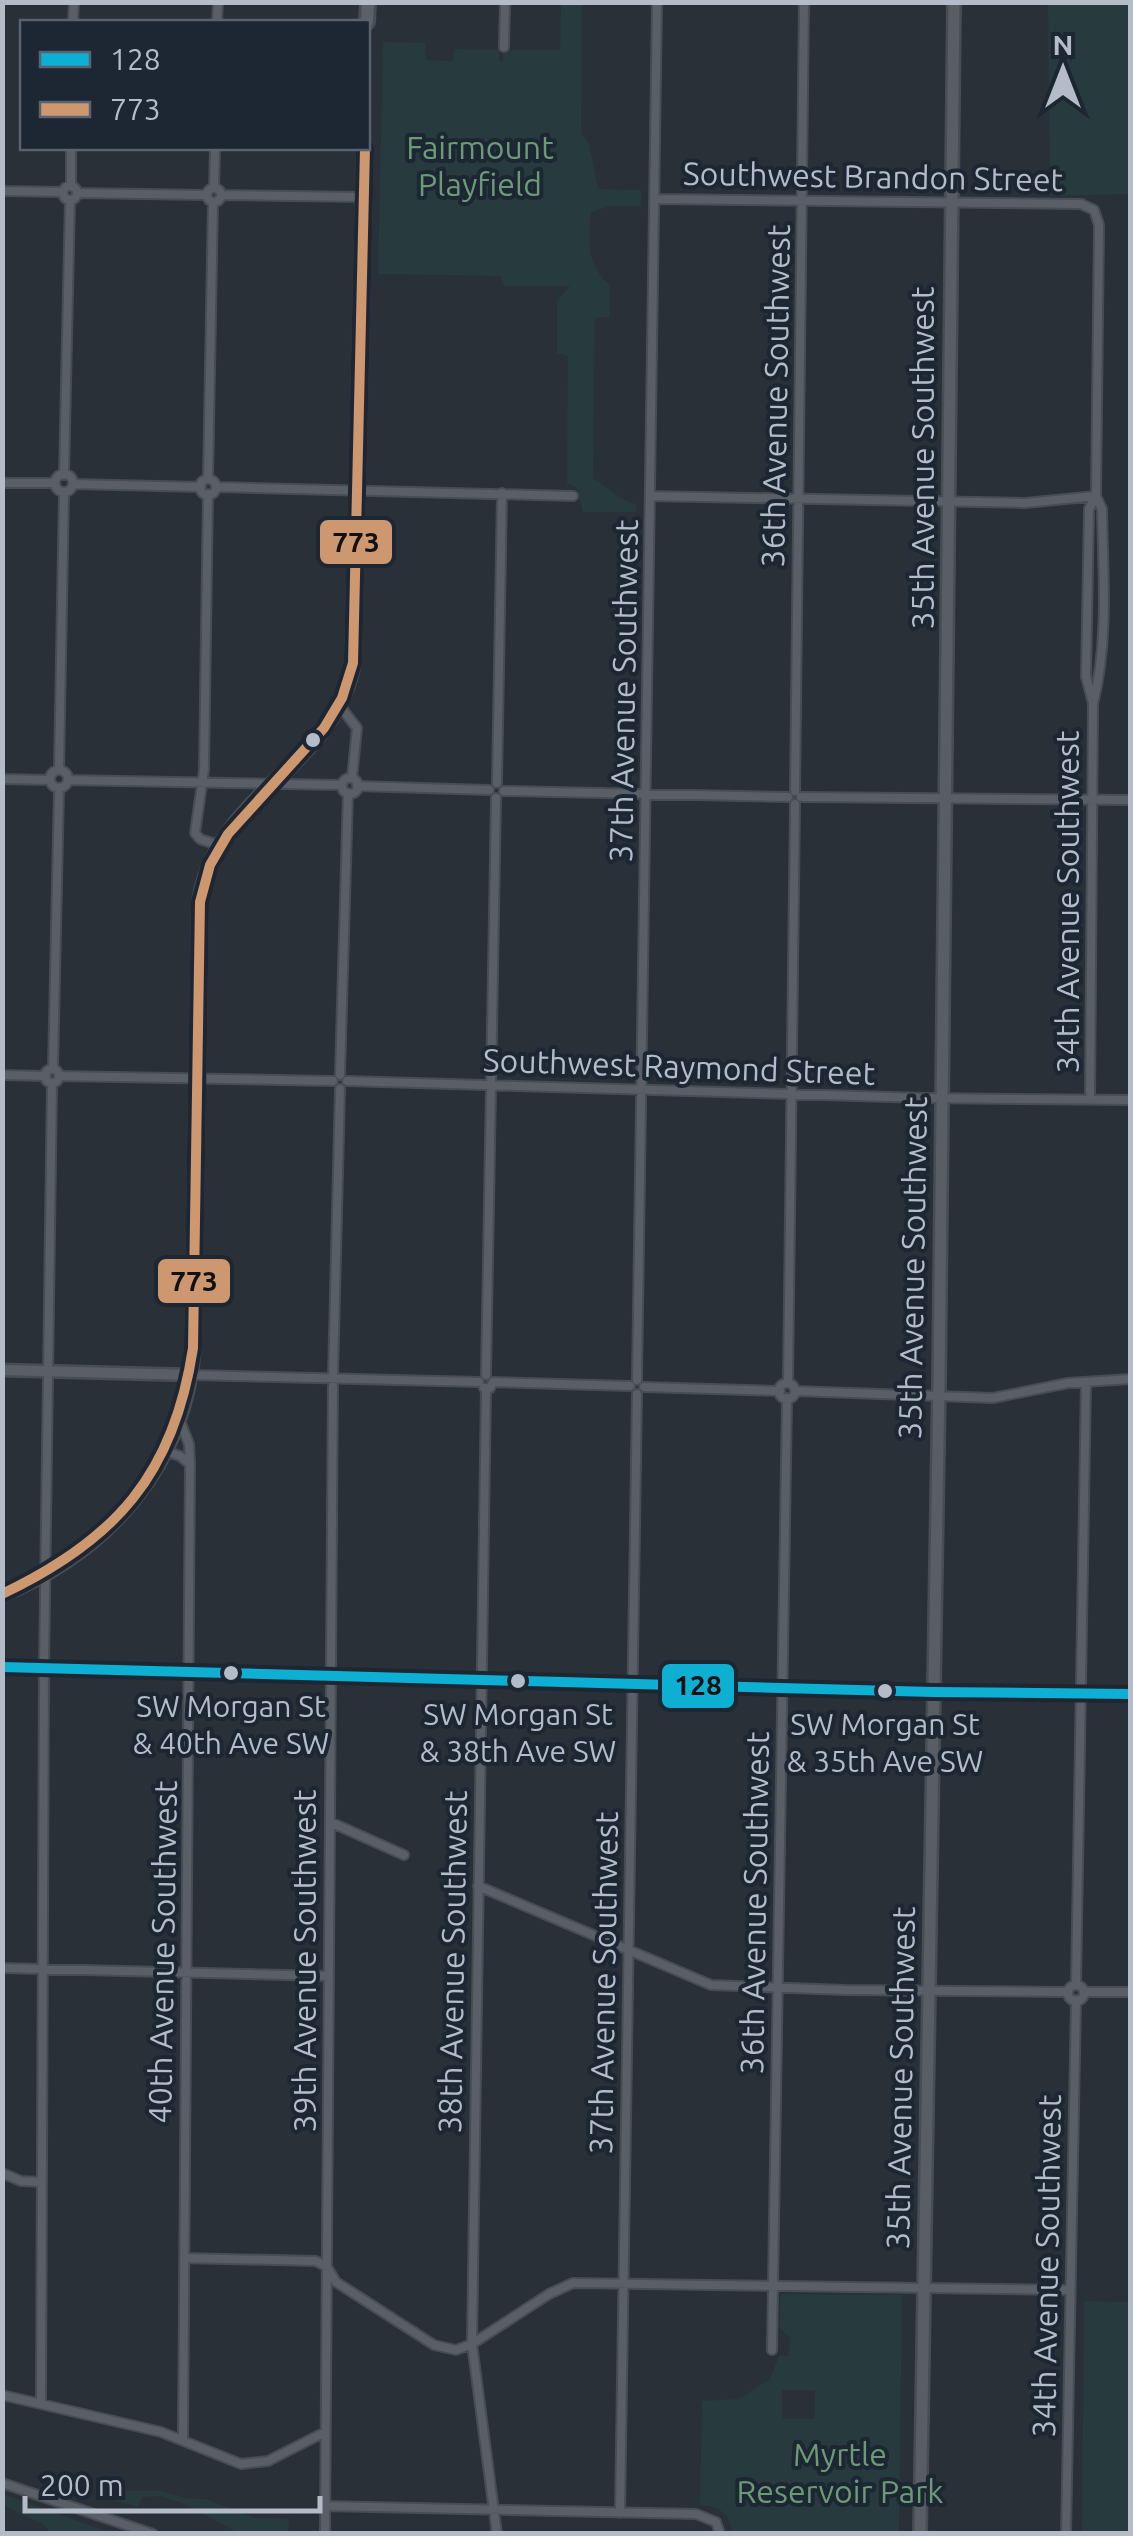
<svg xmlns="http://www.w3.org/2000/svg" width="1133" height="2536" viewBox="0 0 1133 2536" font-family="Ubuntu,sans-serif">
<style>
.green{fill:#273a3e;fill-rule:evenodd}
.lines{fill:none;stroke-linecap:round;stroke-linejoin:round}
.minor-casing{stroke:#484c53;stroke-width:12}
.tertiary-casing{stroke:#484c53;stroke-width:15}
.secondary-casing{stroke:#484c53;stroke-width:16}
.primary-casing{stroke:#484c55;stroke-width:18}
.minor{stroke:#5a5e66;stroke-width:8}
.tertiary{stroke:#5a5e66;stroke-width:10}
.secondary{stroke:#595d64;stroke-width:11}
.primary{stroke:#5c6168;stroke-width:12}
.bus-1-casing{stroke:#1d2633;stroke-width:18}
.bus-2-casing{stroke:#1d2633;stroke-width:18}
.bus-1{stroke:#0dafd3;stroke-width:10}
.bus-2{stroke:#cd976f;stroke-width:10}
.bus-dot{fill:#b4bcc9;stroke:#1d2633;stroke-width:4}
.labels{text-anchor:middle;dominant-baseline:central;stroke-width:8;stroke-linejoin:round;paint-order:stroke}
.bus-label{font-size:30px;fill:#b4bcc9;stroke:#1d2633}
.park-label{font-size:32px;fill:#6b9a76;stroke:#1d2633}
.street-label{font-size:32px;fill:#b4bcc9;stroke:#1d2633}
.line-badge{stroke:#1d2633;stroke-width:4}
.pale-badge-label{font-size:28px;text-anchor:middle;font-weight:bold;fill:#111}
</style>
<rect width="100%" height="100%" fill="#2a3038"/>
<!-- green -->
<path class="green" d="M561 3H582L581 133 589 143 598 189 641 190V206H610L591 212C588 243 586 263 610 286V317L595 318 593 478 626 501 636 504V512H583L577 488 567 483 568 356 557 353V301L570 286H504L500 276 378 274 383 42 425 43 426 60 453 61 454 49 499 50V61H503L504 50H560Z
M1048 3H1130V194L1050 196Z
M783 2294 902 2295 899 2533H732C731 2514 719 2506 700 2505L702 2401 739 2399 770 2379 779 2356H788L790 2338 780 2328V2297ZM782 2390H815V2419H782Z
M1084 2301 1130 2302V2533H1082Z
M102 2491H162L189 2499H205L255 2518 289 2519 288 2533H239L185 2504 160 2496 142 2497 138 2507 100 2496Z
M3 2494 111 2533H52L44 2525 3 2505Z"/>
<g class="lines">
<defs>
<path id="minor" d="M73 22 74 2
M217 22 218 2
M504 47 505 2
M71 185V148
M63 193a7 7 0 1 1 14 0a7 7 0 1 1-14 0Z
M207 195a7 7 0 1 1 14 0a7 7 0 1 1-14 0Z
M214 188 215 148
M2 191 63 192
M78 193 206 195
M221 195 363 197
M655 199 1081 204 1094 210 1099 225 1096 496 1102 509C1103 573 1109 641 1093 704L1090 1099
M55 483a9 9 0 1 1 18 0a9 9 0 1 1-18 0Z
M64 475 70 200
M208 479 213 202
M200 487a8 8 0 1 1 16 0a8 8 0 1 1-16 0Z
M2 483H55
M73 484 201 487
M216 487 573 496
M208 494 204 770 195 833 200 839 218 845
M650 496 1025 503 1096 496
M1093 703 1086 677 1089 509 1096 496
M340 706 357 728 352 778
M50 779a9 9 0 1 1 18 0a9 9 0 1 1-18 0Z
M59 770 64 492
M342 786a8 8 0 1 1 16 0a8 8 0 1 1-16 0Z
M2 779 49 780
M68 780 342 785
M497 783 502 493
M357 786 489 790
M504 791 788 797
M795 791 804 2
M801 797 1130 800
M53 1069 59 789
M45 1076a7 7 0 1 1 14 0a7 7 0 1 1-14 0Z
M2 1075 46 1076
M340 1075 348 793
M59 1076 333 1081
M347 1081 924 1098 1130 1100
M191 1375 479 1382
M486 1375 496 798
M637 1380 657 2
M788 1383 795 804
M779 1391a8 8 0 1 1 16 0a8 8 0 1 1-16 0Z
M644 1387 780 1391
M484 1388H490L493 1382 630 1386
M486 1389 472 2344 497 2534
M795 1391 993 1398 1068 1383 1130 1379
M180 1421 189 1444 190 1464 183 2440
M165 1451 180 1456 190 1464
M330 1822 404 1855
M478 1886 711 1985 845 1990 1068 1992
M2 1968 329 1976
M1076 1985 1086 1382
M1068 1993a8 8 0 1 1 16 0a8 8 0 1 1-16 0Z
M1084 1992H1130
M2 2173 21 2181 42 2182
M184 2258 316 2261 327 2267 336 2282 434 2345 456 2350 472 2344 549 2294 573 2283 1070 2290
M772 2350 787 1398
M2 2395 161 2432 241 2464 268 2461 325 2432
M41 2403 44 1668 52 1083
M2 2483 153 2534
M325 2506 696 2514 716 2522 720 2534
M620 2513 637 1394
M325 2534 333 1377 340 1089
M1066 2534 1076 2000"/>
<path id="tertiary" d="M2 1370 191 1375
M2 1667 933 1692 1130 1694"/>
<path id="secondary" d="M920 2534 939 1383 954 2"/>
<path id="primary" d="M367 22 368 2
M2 1594C108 1551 184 1464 193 1348L200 902C215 796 335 765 353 663L365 148"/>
</defs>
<!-- minor casing -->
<use href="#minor" class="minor-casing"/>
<!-- tertiary casing -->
<use href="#tertiary" class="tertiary-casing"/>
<!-- secondary casing -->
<use href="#secondary" class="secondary-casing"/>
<!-- primary casing -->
<use href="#primary" class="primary-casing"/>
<!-- minor -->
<use href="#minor" class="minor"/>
<!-- tertiary -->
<use href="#tertiary" class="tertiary"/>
<!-- secondary -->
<use href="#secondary" class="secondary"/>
<!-- primary -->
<use href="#primary" class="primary"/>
<defs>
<path id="bus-1" d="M2 1667 933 1692 1130 1694"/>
<path id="bus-2" d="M2 1594C116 1540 174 1474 193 1348L200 902 210 865 228 834 324 728 342 698 353 663 365 148"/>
</defs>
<!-- bus-1 casing -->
<use href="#bus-1" class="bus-1-casing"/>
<!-- bus-2 casing -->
<use href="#bus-2" class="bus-2-casing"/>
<!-- bus-1 -->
<use href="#bus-1" class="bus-1"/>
<!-- bus-2 -->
<use href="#bus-2" class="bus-2"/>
</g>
<!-- markers -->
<g class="bus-dot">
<circle cx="313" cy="740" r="9"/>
<circle cx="231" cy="1673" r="9"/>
<circle cx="518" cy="1681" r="9"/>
<circle cx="885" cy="1691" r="9"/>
</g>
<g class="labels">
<!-- bus labels -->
<g class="bus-label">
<text x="231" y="1706">SW Morgan St<tspan x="231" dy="37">&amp; 40th Ave SW</tspan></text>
<text x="518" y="1714">SW Morgan St<tspan x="518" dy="37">&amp; 38th Ave SW</tspan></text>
<text x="885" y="1724">SW Morgan St<tspan x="885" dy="37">&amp; 35th Ave SW</tspan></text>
</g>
<!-- park labels -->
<g class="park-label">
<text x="480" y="147">Fairmount<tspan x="480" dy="37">Playfield</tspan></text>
<text x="840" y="2454">Myrtle<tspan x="840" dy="37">Reservoir Park</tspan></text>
</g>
<!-- street labels -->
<g class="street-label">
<text transform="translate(873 176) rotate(1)">Southwest Brandon Street</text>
<text transform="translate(775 396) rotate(-89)">36th Avenue Southwest</text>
<text transform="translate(922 458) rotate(-90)">35th Avenue Southwest</text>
<text transform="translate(623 691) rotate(-89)">37th Avenue Southwest</text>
<text transform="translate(1067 902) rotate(-90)">34th Avenue Southwest</text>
<text transform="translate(679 1066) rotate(2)">Southwest Raymond Street</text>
<text transform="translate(912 1268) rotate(-89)">35th Avenue Southwest</text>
<text transform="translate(754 1903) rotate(-89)">36th Avenue Southwest</text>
<text transform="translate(162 1952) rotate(-89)">40th Avenue Southwest</text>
<text transform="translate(304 1961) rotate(-90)">39th Avenue Southwest</text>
<text transform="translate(452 1962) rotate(-89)">38th Avenue Southwest</text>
<text transform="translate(603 1983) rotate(-89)">37th Avenue Southwest</text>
<text transform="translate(900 2078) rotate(-89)">35th Avenue Southwest</text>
<text transform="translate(1046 2266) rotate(-89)">34th Avenue Southwest</text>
</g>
</g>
<g class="line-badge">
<rect x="318" y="518" width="76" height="48" rx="10" fill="#cd976f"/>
<rect x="156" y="1257" width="76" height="48" rx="10" fill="#cd976f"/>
<rect x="660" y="1662" width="76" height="48" rx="10" fill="#0dafd3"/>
</g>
<g class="pale-badge-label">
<text x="356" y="552">773</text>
<text x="194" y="1291">773</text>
<text x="698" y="1695">128</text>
</g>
<!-- border -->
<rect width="1133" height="2536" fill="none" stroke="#b4bcc9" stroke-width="10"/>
<!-- legend -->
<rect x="20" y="20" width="350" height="130" fill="#1d2633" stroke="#59626f" stroke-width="2.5"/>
<rect x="40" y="52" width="50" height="15" fill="#0dafd3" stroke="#59626f" stroke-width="2.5"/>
<text x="110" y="70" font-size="30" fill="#b4bcc9">128</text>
<rect x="40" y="102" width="50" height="15" fill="#cd976f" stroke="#59626f" stroke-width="2.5"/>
<text x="110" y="120" font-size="30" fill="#b4bcc9">773</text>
<!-- north arrow -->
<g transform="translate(1063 70)" stroke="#1d2633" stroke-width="8" paint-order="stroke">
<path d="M0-8L18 38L0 25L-18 38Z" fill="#b4bcc9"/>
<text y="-15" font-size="28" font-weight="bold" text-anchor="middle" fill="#b4bcc9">N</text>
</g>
<!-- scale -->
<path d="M25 2496v15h295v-15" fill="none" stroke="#b4bcc9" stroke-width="5"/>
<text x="40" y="2496" font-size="30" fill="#b4bcc9" stroke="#1d2633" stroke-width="8" paint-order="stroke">200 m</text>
</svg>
